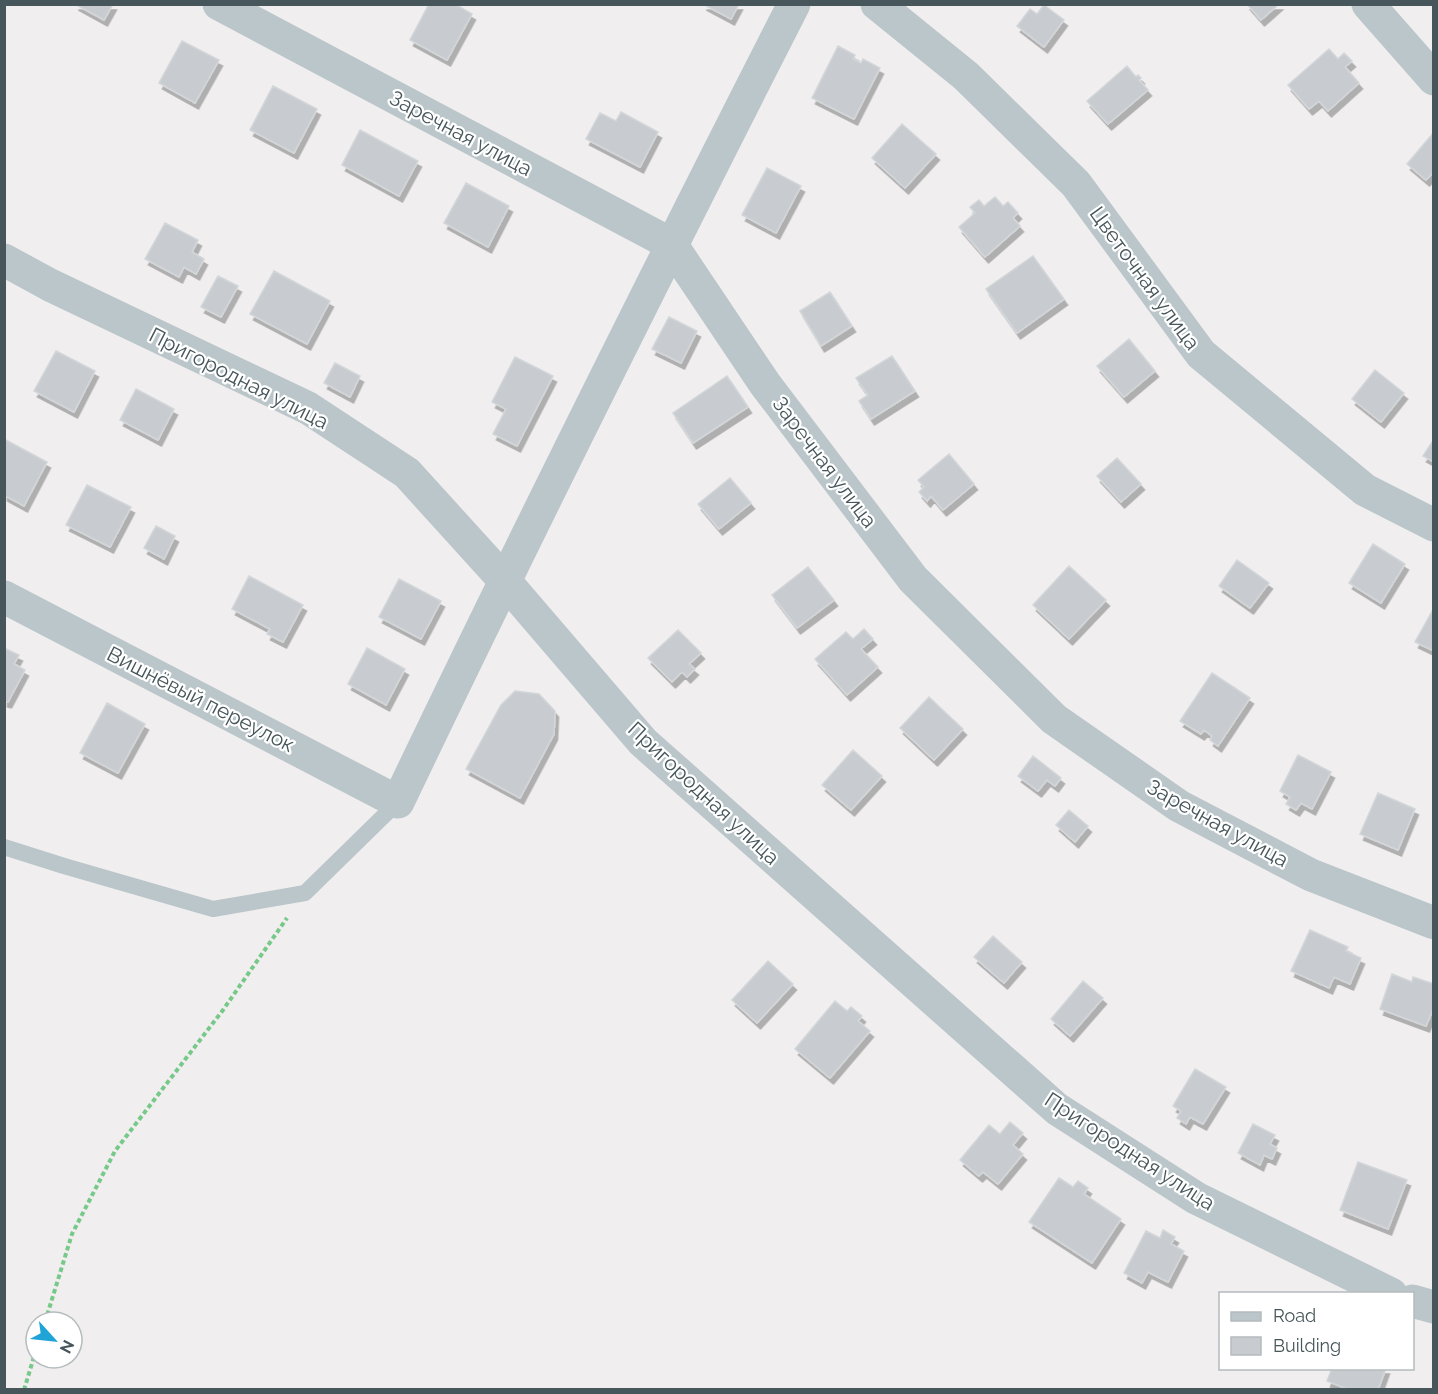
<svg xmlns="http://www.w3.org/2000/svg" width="1438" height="1394" viewBox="0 0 1438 1394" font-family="Raleway,sans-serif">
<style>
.building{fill:#c8ccd0;stroke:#d2d6d9;stroke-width:1.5;filter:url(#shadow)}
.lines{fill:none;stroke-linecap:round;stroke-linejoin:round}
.path{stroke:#77c989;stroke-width:4;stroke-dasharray:4.5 3;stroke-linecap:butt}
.service{stroke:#bac6ca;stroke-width:16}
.minor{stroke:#bac6ca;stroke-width:33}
.labels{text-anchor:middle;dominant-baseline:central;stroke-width:4.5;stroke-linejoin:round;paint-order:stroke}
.street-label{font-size:21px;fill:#47565a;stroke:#fff}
</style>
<defs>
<filter id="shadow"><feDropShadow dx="3.5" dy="6" stdDeviation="0" flood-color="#0004"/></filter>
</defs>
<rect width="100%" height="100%" fill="#f0eeee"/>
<!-- building -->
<path class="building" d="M75 4H113L104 20Z
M429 4H455L472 14 447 60 410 40Z
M703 4H739L731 19Z
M1247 4H1279L1261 20Z
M1044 5 1064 20 1044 47 1017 26 1030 9 1037 14Z
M182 41 219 60 195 103 159 83Z
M838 46 855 55 853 59 861 63 863 59 880 68 854 119 812 98Z
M1329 49 1338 59 1344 53 1352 61 1345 67 1359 83 1328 111 1319 101 1309 109 1288 85Z
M1127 66 1136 77 1138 75 1141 78 1139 80 1148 90 1108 124 1087 101Z
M273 86 317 109 294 153 250 130Z
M621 112 658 132 640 167 586 139 600 113 616 121Z
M902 124 936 154 905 188 872 158Z
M360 130 418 161 399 196 342 165Z
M1434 132V172L1426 180 1407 164Z
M767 168 801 186 776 233 742 215Z
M466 183 509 206 488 247 444 223Z
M995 197 1003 206 1008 202 1018 213 1013 218 1020 226 985 257 959 227 975 213 970 207 979 200 984 206Z
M165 223 198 240 192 252 204 259 196 274 184 267 179 277 145 259Z
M1033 256 1064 299 1017 333 986 289Z
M274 271 330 301 307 344 250 314Z
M218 276 238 286 221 317 201 307Z
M830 292 852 326 821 346 800 311Z
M669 317 697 331 681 363 652 349Z
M1129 339 1155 371 1124 397 1097 366Z
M56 351 95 371 74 412 34 391Z
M892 356 915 391 871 419 859 401 868 395 856 378Z
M515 357 553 376 517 446 493 434 506 409 492 402Z
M335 363 360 376 350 397 324 383Z
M1375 370 1404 393 1381 422 1352 399Z
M727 376 748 407 693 443 673 413Z
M136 389 174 409 158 440 120 420Z
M4 439 47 462 24 506 4 495Z
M1434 439V462L1423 456Z
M949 454 974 484 943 510 931 496 927 501 919 492 924 487 918 480Z
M1117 458 1141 484 1121 502 1097 476Z
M730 478 751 503 719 529 698 504Z
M87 485 131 507 110 547 66 525Z
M156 526 175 536 164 559 144 548Z
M1373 544 1405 564 1381 603 1349 583Z
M1237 560 1269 583 1250 608 1219 586Z
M1069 566 1106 600 1069 639 1033 605Z
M808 567 834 600 797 628 772 595Z
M249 576 303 605 283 642 267 634 270 629 232 609Z
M399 579 441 601 421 639 379 617Z
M1434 608V651L1415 642Z
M864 629 873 639 861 649 878 667 847 695 815 659 846 632 853 639Z
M678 630 701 653 689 664 695 669 687 677 682 672 672 682 648 658Z
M367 648 405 669 386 705 348 684Z
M6 649 19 655 14 664 25 670 8 702 4 701V653Z
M1212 673 1250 698 1218 746 1210 740 1212 736 1204 730 1201 734 1180 721Z
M515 691 539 694 555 711 554 734 520 798 466 769 501 705Z
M929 697 963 729 934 760 900 728Z
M107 703 145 724 118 773 80 753Z
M853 750 882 776 851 810 822 785Z
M1298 755 1331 772 1312 809 1301 803 1296 810 1286 804 1290 797 1280 791Z
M1033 756 1061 778 1055 786 1047 780 1038 791 1018 776Z
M1378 793 1415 809 1398 850 1360 834Z
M1069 810 1088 826 1075 842 1056 825Z
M1310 930 1348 947 1346 951 1361 958 1350 984 1334 977 1329 988 1291 971Z
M993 936 1022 962 1004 983 974 957Z
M768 961 793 984 757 1023 732 1000Z
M1392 974 1412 982 1413 977 1434 984V1007L1426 1026 1380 1009Z
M1083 981 1103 998 1070 1036 1051 1019Z
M835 1001 847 1011 851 1007 862 1016 858 1021 870 1031 830 1078 795 1049Z
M1195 1069 1226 1087 1203 1124 1190 1117 1186 1124 1177 1118 1181 1111 1173 1106Z
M1010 1122 1023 1133 1013 1145 1023 1154 998 1184 983 1172 979 1176 960 1160 989 1125 1000 1134Z
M1253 1124 1275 1135 1270 1144 1277 1148 1272 1159 1264 1155 1260 1165 1238 1153Z
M1358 1162 1407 1180 1388 1229 1340 1210Z
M1059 1178 1073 1187 1078 1181 1088 1188 1084 1194 1121 1219 1092 1263 1029 1222Z
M1163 1230 1175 1237 1171 1244 1184 1251 1168 1282 1148 1272 1142 1283 1124 1273 1146 1231 1160 1238Z
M1332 1368H1386L1378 1390H1350L1327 1381Z"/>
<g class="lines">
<!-- path -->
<path class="path" d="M45 1322 72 1234 115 1151 223 1010 287 918
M24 1390 36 1350"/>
<!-- service -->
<path class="service" d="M4 847 64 866 213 909 305 893 398 802"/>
<!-- minor -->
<path class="minor" d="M219 4 671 244 765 384 913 579 1054 719 1179 806 1311 875 1434 923
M877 4 966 76 1076 184 1201 354 1365 490 1434 525
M1368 4 1434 79
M4 260 50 285 308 408 407 473 504 580 643 742 1057 1109 1196 1198 1391 1294
M4 597 398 802C526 534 659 269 794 4
M1412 1301 1434 1307"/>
</g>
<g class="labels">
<!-- street labels -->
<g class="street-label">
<text transform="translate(461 133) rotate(28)">Заречная улица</text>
<text transform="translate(1145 278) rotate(54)">Цветочная улица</text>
<text transform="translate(239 378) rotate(27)">Пригородная улица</text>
<text transform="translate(825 462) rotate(53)">Заречная улица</text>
<text transform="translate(201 699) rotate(27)">Вишнёвый переулок</text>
<text transform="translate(704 793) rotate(43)">Пригородная улица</text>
<text transform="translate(1218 823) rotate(29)">Заречная улица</text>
<text transform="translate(1130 1151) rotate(33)">Пригородная улица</text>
</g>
</g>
<!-- border -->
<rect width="1438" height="1394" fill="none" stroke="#47565a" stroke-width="12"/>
<!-- legend -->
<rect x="1219" y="1292" width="195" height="78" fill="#ffffff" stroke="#b5bbbd" stroke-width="1.5"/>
<rect x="1231" y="1312" width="30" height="9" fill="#bac6ca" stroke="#b5bbbd" stroke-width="1.5"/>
<text x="1273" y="1322" font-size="18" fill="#47565a">Road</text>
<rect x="1231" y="1337" width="30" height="18" fill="#c8ccd0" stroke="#b5bbbd" stroke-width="1.5"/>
<text x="1273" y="1352" font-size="18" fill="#47565a">Building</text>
<!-- north arrow -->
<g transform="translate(54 1340) rotate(117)"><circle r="28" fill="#ffffff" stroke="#b5bbbd" stroke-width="1.5"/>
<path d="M0-4.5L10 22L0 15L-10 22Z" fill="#20a4d8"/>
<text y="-9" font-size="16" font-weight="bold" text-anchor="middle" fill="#47565a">N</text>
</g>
</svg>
